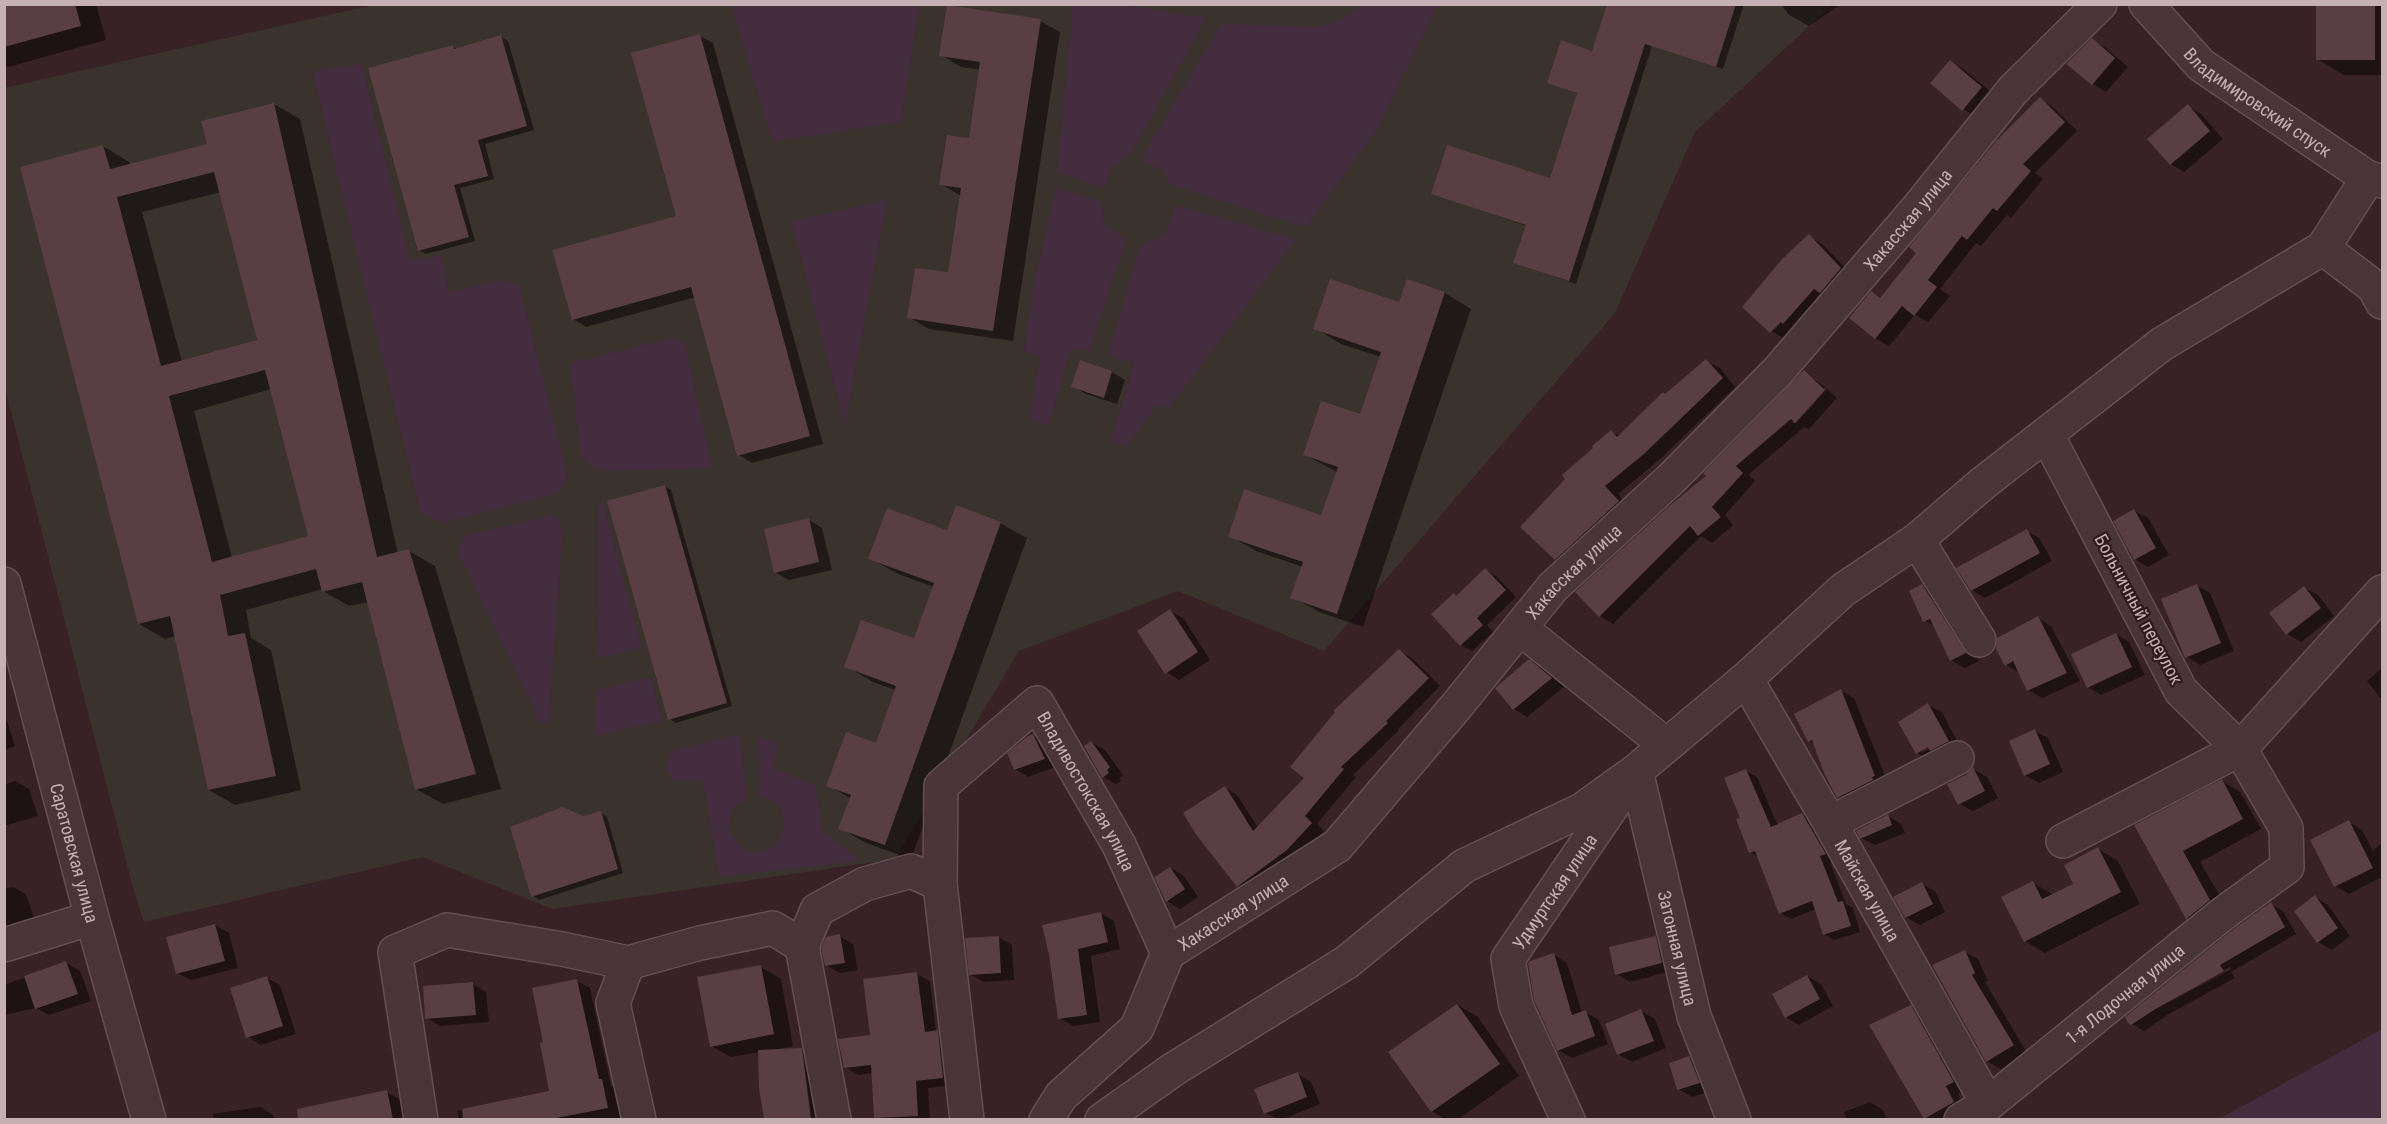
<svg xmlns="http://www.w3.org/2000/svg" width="2387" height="1124" viewBox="0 0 2387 1124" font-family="'Roboto Condensed',sans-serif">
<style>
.medical{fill:#3a322d}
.green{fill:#422c3e}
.shadow{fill:#0007;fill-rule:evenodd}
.building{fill:#593e43;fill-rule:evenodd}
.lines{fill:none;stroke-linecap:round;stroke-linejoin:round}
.minor-casing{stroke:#645053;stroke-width:36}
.minor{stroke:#493539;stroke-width:33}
.labels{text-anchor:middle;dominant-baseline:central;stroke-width:4.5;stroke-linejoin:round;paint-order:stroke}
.street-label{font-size:18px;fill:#c5b0b3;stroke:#2e1b1e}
</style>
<rect width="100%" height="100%" fill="#392226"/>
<!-- medical -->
<path class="medical" d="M377 4 1832 5 1695 132 1615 313 1324 651 1178 591 1019 651 895 859 553 909 423 857 144 922 133 888 5 388 4 88Z"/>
<!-- green -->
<path class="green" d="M1364 4 1438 5 1377 129 1306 227 1172 186 1161 169 1140 161 1221 24 1319 27 1344 18Z
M734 5H919L901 122 772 142 732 7Z
M1073 5H1126L1206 18 1130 155 1111 169 1105 188 1057 172Z
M362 64 410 261 442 256 448 292 500 280 519 284 568 477 557 494 442 523 420 512 312 71Z
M1056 188 1102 202 1103 223 1126 240 1089 351 1071 348 1049 426 1029 420 1040 356 1024 351 1033 287Z
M887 200 845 426 791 221Z
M1175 205 1296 239 1169 408 1157 405 1127 446 1110 441 1134 363 1108 355 1140 245 1166 235Z
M672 338 685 343 712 468 598 471 581 456 570 363Z
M603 503 642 648 597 659 598 505Z
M554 515 563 529 549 722 540 723 457 550 465 535Z
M651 677 662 721 594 736 597 690Z
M740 734 747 798 731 811 729 830 742 848C746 850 752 852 756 852 781 852 794 817 774 802 770 800 764 798 760 796L758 735 778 744 773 767 816 786 822 830 860 861 719 877 703 780 674 781 665 768 671 751Z
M2382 1029V1119H2219Z"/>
<!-- shadow -->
<path class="shadow" d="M4 4H96L106 40 8 67 4 65Z
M1609 4H1744L1723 69 1652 46 1576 284 1515 262 1527 226 1433 193 1551 180 1579 94 1549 82 1593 52Z
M1781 4H1837L1838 6 1809 26 1789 15Z
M2317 4H2382V75H2344L2317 59Z
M1040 21 1060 32 1013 341 929 329 909 317 949 274 961 196 941 184 970 140 981 70 961 67 941 55Z
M700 36 713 43 823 444 752 463 739 455 696 297 586 327 573 319 678 217Z
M501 37 508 41 534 130 485 144 494 179 460 188 475 241 426 254 419 250 453 47 458 50Z
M2092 40 2106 48 2128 67 2106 92 2093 84 2069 64Z
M1950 62 1963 69 1995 95 1977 117 1963 109Z
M2040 99 2053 107 2077 131 2035 173 2043 179 2011 218 2007 215 1981 246 1976 243 1940 289 1950 296 1928 322 1915 315 1889 346 1875 338 1881 299Z
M274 104 300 119 398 554 409 551 435 566 501 789 443 804 416 789 368 602 349 606 323 591V589L246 610 251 638 271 650 301 790 235 805 209 790 176 636 165 639 139 624 103 146 129 162 130 165 209 146ZM221 192 259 341 182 362 142 212ZM271 389 310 537 232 558 194 411Z
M2188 106 2201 114 2223 139 2184 172 2171 164 2149 139Z
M1809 236 1822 244 1854 277 1785 339 1771 331Z
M1408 281 1445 293 1471 309 1363 627 1319 612 1292 597 1303 567 1256 551 1230 536 1322 517 1337 472 1305 455 1361 416 1381 357 1341 344 1315 328 1400 304Z
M1706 361 1720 368 1735 387 1659 460 1618 494 1631 510 1569 567 1555 559 1611 432 1619 436Z
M1081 362 1112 372 1125 380 1117 404 1086 394 1073 386Z
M1804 372 1825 387 1792 423H1796L1827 389 1837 398 1809 429 1804 427 1748 475 1755 481 1725 515 1733 525 1712 543 1701 536 1613 624 1600 616 1708 476Z
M665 486 671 490 732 706 676 723 670 719Z
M2134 511 2148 518 2169 555 2148 567 2135 559Z
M809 520 822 528 832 570 789 580 775 572Z
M1000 523 1027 538 911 859 866 843 840 828 851 799 828 785 877 745 896 690 873 682 846 666 915 640 934 587 896 573 870 558 948 532Z
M2027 531 2040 539 2052 561 1985 598 1972 590Z
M1485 570 1496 576 1516 597 1487 625 1493 632 1472 651 1461 645 1454 595 1457 597Z
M2196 585 2210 593 2234 651 2200 665 2187 657Z
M1922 586 1936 594 1979 661 1965 668 1951 660 1936 627 1924 620Z
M2305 588 2318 595 2334 616 2301 642 2287 634 2271 613Z
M1170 611 1184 619 1210 660 1179 680 1166 672Z
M2038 618 2051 626 2080 681 2042 698 2028 690 2020 673 2006 665Z
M2116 634 2129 642 2145 675 2101 695 2088 687Z
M1399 651 1412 658 1440 686 1398 729 1399 730 1353 775 1356 777 1317 824 1324 831 1300 857 1251 893 1238 886 1225 788 1237 795 1258 828 1306 778Z
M1529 661 1542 668 1564 687 1527 717 1514 709Z
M2382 668V700L2367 681Z
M1841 691 1854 698 1888 783 1852 805 1838 797 1815 744 1809 741Z
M1928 705 1942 712 1961 749 1930 761 1917 753ZM1934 743 1936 745 1922 753V749Z
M4 712 15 746 4 750Z
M2035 731 2048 738 2063 772 2039 783 2025 775Z
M1033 736 1047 743 1058 766 1028 777 1015 769Z
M1091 742 1105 750 1123 775 1119 778 1121 781 1116 784 1103 777Z
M1973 769 1987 777 1998 798 1973 811 1959 804 1966 776Z
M1746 771 1757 777 1778 826 1802 814 1813 821 1835 860 1830 862 1846 904 1853 908 1860 932 1834 940 1824 934 1816 909 1791 919 1780 913 1759 857 1750 852 1742 819Z
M15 781 29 789 38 816 7 825 4 824V785Z
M2222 781 2240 792 2261 829 2200 862 2228 910 2205 928 2187 918 2136 826Z
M601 813 607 817 623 873 539 900 533 896 584 817Z
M1888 816 1901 824 1905 833 1875 845 1861 838Z
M2349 822 2362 830 2373 851 2382 843V877L2349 894 2335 886Z
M2098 849 2118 861 2140 904 2045 953 2025 941 2033 883 2054 895 2075 885Z
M1171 868 1184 876 1198 897 1180 909 1167 901Z
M1922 884 1935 891 1945 912 1920 925 1906 917Z
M13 887 26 894 35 921 4 931V889Z
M2315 897 2328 905 2350 936 2332 950 2318 942Z
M2271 904 2283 911 2296 934 2231 972 2235 978 2169 1014 2144 1031 2129 1022ZM2230 967 2231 969 2156 1009 2162 1004Z
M1100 913 1114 921 1120 949 1091 956 1100 1022 1073 1026 1060 1018 1044 926Z
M215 925 229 933 238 968 191 980 177 973Z
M839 936 853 944 858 970 840 973 826 965Z
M998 937 1012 945 1014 980 984 982 971 975Z
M1656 937 1669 945 1675 970 1630 982 1617 974Z
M1965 952 1978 959 1988 981 1985 982 2027 1053 2001 1069 1987 1061Z
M1554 955 1567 963 1582 1013 1585 1012 1599 1020 1608 1044 1572 1058 1558 1050Z
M66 963 80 971 91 1001 49 1015 36 1008 4 1015V985Z
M761 967 781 979 793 1046 778 1049V1050H801L815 1057 823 1120H766L761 1088 760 1052 731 1057 711 1046Z
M917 974 930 981 936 1032 950 1039 955 1085 928 1088 930 1120H879L875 1117 873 1073 858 1075 845 1067 872 1036Z
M1807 976 1821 984 1833 1006 1799 1025 1786 1017Z
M267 978 280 985 296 1034 261 1045 248 1037 232 989Z
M577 981 590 988 611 1086 615 1088 622 1120H459L457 1111 550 1092Z
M473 984 486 992 489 1022 440 1026 427 1018Z
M1458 1005 1478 1017 1519 1076 1457 1120H1446L1432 1111Z
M1911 1007 1924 1014 1966 1089 1958 1094 1967 1110 1950 1120 1924 1119Z
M1641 1011 1655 1019 1666 1048 1632 1062 1618 1054Z
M1689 1058 1703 1066 1712 1091 1692 1097 1679 1089Z
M1298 1074 1311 1082 1320 1104 1281 1120 1265 1113Z
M386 1092 400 1099 404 1120H341L337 1102Z
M1870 1102 1883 1110 1887 1120H1847L1844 1112Z
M260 1107 273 1115 274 1120H214L213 1114Z"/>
<!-- building -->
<path class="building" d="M4 4H75L81 26 4 47Z
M1607 4H1736L1716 67 1645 44 1569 281 1513 263 1526 225 1431 194 1447 145 1550 178 1577 93 1547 83 1561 40 1592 51Z
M2316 4H2375V60H2316Z
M947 5 1041 19 993 331 907 318 915 268 948 272 961 188 939 185 947 135 969 138 980 62 939 56Z
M700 34 810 436 737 456 691 287 572 320 552 250 676 216 631 53Z
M501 35 527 126 478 140 488 176 454 185 469 237 418 251 368 68 453 45 454 49Z
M2092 38 2115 58 2092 85 2066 64Z
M1950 60 1982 87 1962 111 1930 83Z
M2040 97 2065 122 2023 164 2031 171 1997 211 1993 208 1967 240 1962 236 1928 280 1937 287 1914 316 1902 306 1875 339 1849 318 1871 291 1880 298 1916 253 1909 247 1996 141Z
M274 103 377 557 409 549 476 774 415 790 362 582 322 592 316 569 220 595 228 636 245 633 276 776 208 790 170 616 138 624 20 167 103 145 110 169 207 144 201 121ZM214 172 257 340 161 366 117 197ZM265 370 308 536 212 562 169 396Z
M2188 104 2210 131 2170 165 2147 139Z
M1809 234 1841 268 1820 293 1814 289 1783 324 1781 322 1770 333 1742 307 1783 258Z
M1330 279 1399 302 1407 279 1445 292 1337 614 1290 598 1303 562 1228 537 1244 489 1321 515 1338 467 1303 455 1321 401 1360 414 1381 352 1313 329Z
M1706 359 1723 378 1645 453 1605 486 1619 501 1555 560 1520 527 1565 479 1562 475 1593 448 1592 446 1611 430 1617 437 1663 392 1665 394Z
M1080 360 1112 371 1104 398 1071 387Z
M1804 370 1825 390 1795 423 1791 419 1736 466 1743 473 1712 507 1721 517 1698 536 1690 526 1599 617 1575 592 1668 507 1706 476 1703 473Z
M665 485 727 703 668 720 607 501Z
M956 505 1001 522 885 845 838 829 851 795 826 786 846 732 876 743 896 686 844 667 861 620 914 638 934 583 868 559 887 508 947 530Z
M2134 509 2156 548 2134 560 2113 521Z
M809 518 819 562 774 573 764 529Z
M2027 529 2040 553 1971 591 1956 568Z
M1485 568 1506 590 1477 618 1483 625 1460 646 1431 614 1454 593 1456 596Z
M1922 584 1966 653 1950 661 1930 619 1923 622 1909 591Z
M2197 584 2221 643 2185 658 2161 599Z
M2304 586 2321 608 2286 635 2269 613Z
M1170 609 1198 652 1165 674 1137 631Z
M2038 616 2067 673 2027 691 2013 661 2005 666 1996 649 1997 638Z
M2116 633 2132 667 2087 688 2071 654Z
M1399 649 1429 678 1386 721 1388 723 1341 767 1344 769 1305 816 1312 823 1287 850 1237 887 1195 833 1183 813 1225 786 1253 831 1304 778 1290 767 1335 712 1333 711Z
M1529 659 1552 678 1513 710 1495 688Z
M1841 689 1875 776 1872 777 1873 780 1837 798 1824 773 1812 740 1808 742 1794 714Z
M1928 703 1949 741 1930 751 1928 747 1916 754 1898 722Z
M2035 729 2050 764 2024 776 2009 741Z
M1033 734 1045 759 1014 770 1007 753 1028 736Z
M1091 741 1110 767 1107 770 1109 773 1102 778 1084 746Z
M1973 767 1985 791 1958 805 1947 784 1966 775Z
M1746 769 1771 827 1802 813 1826 854 1820 856 1838 902 1843 901 1851 926 1823 935 1812 901 1779 914 1755 851 1749 853 1736 819 1740 818 1724 778Z
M2222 779 2243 819 2183 851 2210 900 2186 919 2134 825Z
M562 807 584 816 601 811 618 869 531 897 510 827Z
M1888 814 1892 825 1860 839 1856 831Z
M2349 820 2373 868 2334 887 2310 840Z
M2098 847 2121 892 2024 942 2001 897 2033 881 2042 899 2073 884 2064 865Z
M1170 867 1185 889 1166 902 1154 877Z
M1922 882 1933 904 1905 918 1893 897Z
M2315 895 2338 928 2317 943 2294 911Z
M2271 902 2285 927 2220 965 2224 971 2157 1008 2131 1025 2128 1023 2125 1017 2231 931Z
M1101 912 1108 942 1078 949 1087 1015 1058 1019 1049 955 1042 925Z
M215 924 225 961 176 974 166 937Z
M840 934 845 963 825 966 821 948 826 937Z
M999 936 1001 973 969 975 965 938Z
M1656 936 1662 963 1615 975 1609 947Z
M1965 950 1975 973 1972 975 2014 1045 1986 1062 1932 965Z
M1554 953 1572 1015 1586 1010 1595 1036 1557 1051 1534 1000 1528 963 1530 961Z
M66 961 78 994 35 1009 24 976Z
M761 965 774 1034 710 1047 697 977Z
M917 972 925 1032 938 1030 943 1078 916 1081 918 1116 874 1118 871 1065 844 1068 838 1039 870 1035 863 979Z
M1807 975 1820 999 1785 1018 1772 994Z
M267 976 283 1026 246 1038 230 988Z
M577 979 599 1079H602L608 1108 551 1119H463L462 1109 549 1091 540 1043 543 1042 532 988Z
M473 982 476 1015 425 1019 423 986Z
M1457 1004 1500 1064 1431 1112 1388 1052Z
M1911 1005 1954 1082 1946 1086 1954 1102 1924 1119 1869 1025Z
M1641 1009 1654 1041 1617 1055 1605 1024Z
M802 1048 811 1119H764L759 1088 758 1050Z
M1689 1056 1700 1083 1677 1090 1669 1063Z
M1298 1072 1307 1097 1264 1114 1254 1089Z
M387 1090 393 1119H298L297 1109Z"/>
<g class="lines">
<defs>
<g id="minor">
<path id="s1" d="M2146 4 2201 65 2368 178 2382 181"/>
<path d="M2323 248 2374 287 2382 302"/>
<path d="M1917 540 1979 640"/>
<path id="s2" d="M4 584 92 918 149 1120"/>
<path d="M1520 628 1666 745"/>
<path id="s3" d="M1746 679 1830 823 1988 1104"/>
<path id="s4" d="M1636 771 1694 1016 1734 1120"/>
<path d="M1830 823 1957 758"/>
<path d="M2063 841 2240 749 2382 592"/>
<path id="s5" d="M940 884 941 786 1037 703 1119 845 1168 953"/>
<path d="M4 945 92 918"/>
<path d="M802 946 817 910 865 884 911 871 940 884 967 1120"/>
<path d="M802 946 834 1120"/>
<path d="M628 963 613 1003 639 1120"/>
<path d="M421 1120 395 952 447 930 562 949 628 963 700 943 773 928 802 946"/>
<path id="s6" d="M1046 1120 1061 1096 1137 1028 1168 953 1337 846 1454 709 1553 587 1671 479 1778 371 1918 208 2013 90 2100 4"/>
<path d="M1102 1120 1174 1069 1347 962 1464 866 1582 810 1636 771 1746 679 1843 590 1917 540 1982 484 2162 344 2323 248 2368 178"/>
<path id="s7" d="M1568 1120 1516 1006 1508 959 1623 790"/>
<path id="s8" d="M1961 1120 1988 1104 2220 916 2287 867 2286 828 2240 749 2181 691 2047 435"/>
</g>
</defs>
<!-- minor casing -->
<use href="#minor" class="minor-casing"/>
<!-- minor -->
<use href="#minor" class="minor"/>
</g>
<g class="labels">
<!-- street labels -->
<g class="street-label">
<text stroke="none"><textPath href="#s1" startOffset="150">Владимировский спуск</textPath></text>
<text stroke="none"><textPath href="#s6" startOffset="1260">Хакасская улица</textPath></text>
<text stroke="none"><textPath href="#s6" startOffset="774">Хакасская улица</textPath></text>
<text transform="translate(2139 609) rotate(62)">Больничный переулок</text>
<text stroke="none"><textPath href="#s5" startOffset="326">Владивостокская улица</textPath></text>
<text stroke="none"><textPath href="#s2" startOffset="278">Саратовская улица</textPath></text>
<text stroke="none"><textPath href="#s3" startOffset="244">Майская улица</textPath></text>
<text stroke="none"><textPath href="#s7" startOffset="255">Удмуртская улица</textPath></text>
<text stroke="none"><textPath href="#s6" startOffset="288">Хакасская улица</textPath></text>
<text stroke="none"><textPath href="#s4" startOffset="182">Затонная улица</textPath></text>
<text stroke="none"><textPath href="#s8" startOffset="207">1-я Лодочная улица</textPath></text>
</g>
</g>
<!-- border -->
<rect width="2387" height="1124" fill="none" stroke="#c5b0b3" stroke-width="12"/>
</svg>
